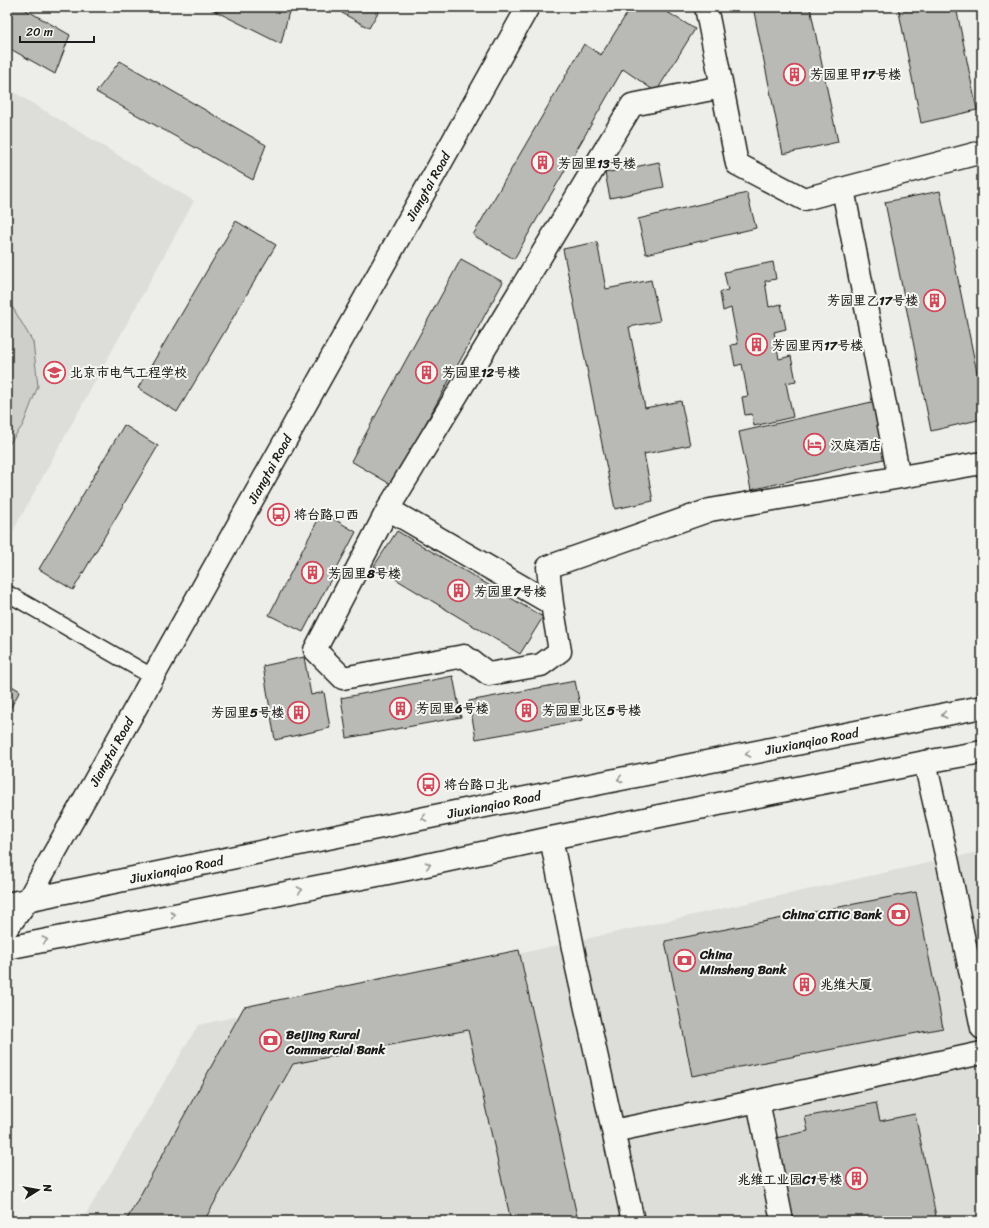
<svg xmlns="http://www.w3.org/2000/svg" width="989" height="1228" viewBox="0 0 989 1228" font-family="Sriracha,'LXGW WenKai TC',sans-serif">
<style>
.built{fill:#ddddda}
.green{fill:#cececb;stroke:#757574}
.building{fill:#b9b9b6;stroke:#1c1c1c}
.lines{fill:none;stroke-linecap:round;stroke-linejoin:round}
.service-casing{stroke:#1c1c1c;stroke-width:18}
.minor-casing{stroke:#1c1c1c;stroke-width:25}
.secondary-casing{stroke:#1c1c1c;stroke-width:25}
.primary-casing{stroke:#1c1c1c;stroke-width:25}
.service{stroke:#f6f6f2;stroke-width:15}
.minor{stroke:#f6f6f2;stroke-width:22}
.secondary{stroke:#f6f6f2;stroke-width:22}
.primary{stroke:#f6f6f2;stroke-width:22}
.oneway{stroke:#949492}
.labels{text-anchor:middle;dominant-baseline:central;stroke-width:4;stroke-linejoin:round;paint-order:stroke}
.poi-label{font-size:13px;font-weight:bold;fill:#1c1c1c;stroke:#f6f6f2;text-anchor:start}
.street-label{font-size:13px;fill:#1c1c1c;stroke:#f6f6f2}
</style>
<rect width="100%" height="100%" fill="#edede9"/>
<filter id="ink" filterUnits="userSpaceOnUse"><feTurbulence type="fractalNoise" baseFrequency=".025" numOctaves="2"/><feDisplacementMap in="SourceGraphic" scale="8" xChannelSelector="R" yChannelSelector="G"/><feConvolveMatrix kernelMatrix="1 2 1 2 8 2 1 2 1" color-interpolation-filters="sRGB"/></filter>
<g filter="url(#ink)">
<!-- built -->
<path class="built" d="M7 88 194 201 7 542Z
M982 851V1221H82L198 1025Z"/>
<!-- green -->
<path class="green" d="M7 305 13 308 33 342 38 386 23 425 7 447Z"/>
<!-- building -->
<path class="building" d="M7 7H21L70 35 55 74 7 47Z
M207 7H290L281 44Z
M345 7H381L369 28 342 13Z
M631 7H659L695 29 656 92 623 69 514 259 473 235 584 44 601 55Z
M753 7H810L838 142 783 154Z
M898 7H956L977 110 921 123Z
M120 61 266 145 253 180 96 92Z
M659 162 664 187 610 198 605 173Z
M940 191 982 397V419L931 431 885 202Z
M747 193 756 228 646 254 638 219Z
M236 221 276 245 177 412 138 388Z
M597 242 606 289 651 280 660 321 629 327 645 408 681 401 690 445 644 454 653 501 615 509 563 249Z
M461 259 503 282 392 485 351 461Z
M773 262 776 279 765 281 769 307 781 304 786 329 774 332 779 359 791 356 796 381 786 383 793 417 754 426 752 414 745 415 742 397 748 396 742 364 735 366 731 345 738 344 731 308 723 311 720 292 728 290 724 272Z
M876 401 888 458 751 490 739 432Z
M124 425 158 446 73 590 39 569Z
M322 512 356 532 303 632 269 615Z
M397 531 543 617 520 654 374 566Z
M304 657 311 695 324 692 330 728 275 740 263 666Z
M453 676 461 717 347 738 341 698Z
M575 681 583 720 476 739 469 701Z
M7 683 20 691 7 714Z
M916 892 943 1028 692 1076 665 941Z
M519 950 578 1221H511L468 1030 293 1064 204 1221H126L244 1007Z
M876 1103 880 1121 915 1114 937 1221H793L776 1138 808 1131 805 1117Z"/>
<g class="lines">
<defs>
<path id="service" d="M7 593 153 677"/>
<path id="minor" d="M722 87 737 164 804 199 982 152
M843 189 899 477
M388 509 552 604 560 651 541 665 489 674 464 656 343 678 315 650 388 509 632 105 722 87 706 7
M552 604 548 567 710 510 982 463
M925 762 948 863 982 1028
M551 838 577 968 633 1221
M758 1101 982 1053
M613 1131 758 1101 782 1221"/>
<g id="secondary">
<path id="s1" d="M7 928 28 900 528 7"/>
</g>
<g id="primary">
<path id="s2" d="M7 904 435 816 982 707"/>
<path d="M7 948 408 869 551 838 925 762 982 752"/>
</g>
</defs>
<!-- service casing -->
<use href="#service" class="service-casing"/>
<!-- minor casing -->
<use href="#minor" class="minor-casing"/>
<!-- secondary casing -->
<use href="#secondary" class="secondary-casing"/>
<!-- primary casing -->
<use href="#primary" class="primary-casing"/>
<!-- service -->
<use href="#service" class="service"/>
<!-- minor -->
<use href="#minor" class="minor"/>
<!-- secondary -->
<use href="#secondary" class="secondary"/>
<!-- primary -->
<use href="#primary" class="primary"/>
</g>
<!-- one-way arrows -->
<defs><path id="oneway-chevron" d="M-2-3.5L2.5 0L-2 3.5" fill="none" stroke-width="1.6" stroke-linecap="round" stroke-linejoin="round"/></defs>
<g class="oneway">
<use href="#oneway-chevron" transform="translate(944 715) rotate(169)"/>
<use href="#oneway-chevron" transform="translate(748 754) rotate(169)"/>
<use href="#oneway-chevron" transform="translate(620 779) rotate(169)"/>
<use href="#oneway-chevron" transform="translate(424 818) rotate(168)"/>
<use href="#oneway-chevron" transform="translate(428 865) rotate(-12)"/>
<use href="#oneway-chevron" transform="translate(300 890) rotate(-11)"/>
<use href="#oneway-chevron" transform="translate(173 915) rotate(-11)"/>
<use href="#oneway-chevron" transform="translate(45 940) rotate(-11)"/>
</g>
</g>
<!-- icons -->
<defs>
<symbol id="building-ring" viewBox="-11 -11 22 22"><circle r="9.5" fill="#f6f6f2" stroke="#d1495b" stroke-width="1.5"/><path d="M-4-6H4V6H1V3H-1V6H-4ZM-2.5-4.3h1.7v1.8h-1.7ZM.8-4.3h1.7v1.8H.8ZM-2.5-1h1.7V.8h-1.7ZM.8-1h1.7V.8H.8Z" fill="#d1495b"/></symbol>
<symbol id="school-ring" viewBox="-11 -11 22 22"><circle r="9.5" fill="#f6f6f2" stroke="#d1495b" stroke-width="1.5"/><path d="M0-5L7-2L0 1L-7-2ZM-4 1L0 2.5L4 1V4Q0 6-4 4Z" fill="#d1495b"/></symbol>
<symbol id="hotel-ring" viewBox="-11 -11 22 22"><circle r="9.5" fill="#f6f6f2" stroke="#d1495b" stroke-width="1.5"/><path d="M-6-4.5h1.5V1H6V5H4.5V3h-9V5H-6ZM-4 0a1.8 1.8 0 1 1 3.6 0ZM.5 0V-2.5h3Q6-2.5 6 0Z" fill="#d1495b"/></symbol>
<symbol id="bus-ring" viewBox="-11 -11 22 22"><circle r="9.5" fill="#f6f6f2" stroke="#d1495b" stroke-width="1.5"/><path d="M-5-6H5V4H4V6H2V4H-2V6H-4V4H-5ZM-3.5-4V0h7V-4ZM-3.5 1.2v1.5H-2V1.2ZM2 1.2v1.5H3.5V1.2Z" fill="#d1495b"/></symbol>
<symbol id="bank-ring" viewBox="-11 -11 22 22"><circle r="9.5" fill="#f6f6f2" stroke="#d1495b" stroke-width="1.5"/><path d="M-6-4H6V4H-6ZM0-2.3a2.3 2.3 0 1 0 0 4.6a2.3 2.3 0 1 0 0-4.6Z" fill="#d1495b"/></symbol>
</defs>
<g fill-rule="evenodd">
<use href="#building-ring" x="782" y="62" width="25" height="25"/>
<use href="#building-ring" x="530" y="150" width="25" height="25"/>
<use href="#building-ring" x="922" y="288" width="25" height="25"/>
<use href="#building-ring" x="744" y="332" width="25" height="25"/>
<use href="#school-ring" x="42" y="360" width="25" height="25"/>
<use href="#building-ring" x="414" y="360" width="25" height="25"/>
<use href="#hotel-ring" x="802" y="432" width="25" height="25"/>
<use href="#bus-ring" x="266" y="502" width="25" height="25"/>
<use href="#building-ring" x="300" y="560" width="25" height="25"/>
<use href="#building-ring" x="446" y="578" width="25" height="25"/>
<use href="#building-ring" x="388" y="696" width="25" height="25"/>
<use href="#building-ring" x="514" y="698" width="25" height="25"/>
<use href="#building-ring" x="286" y="700" width="25" height="25"/>
<use href="#bus-ring" x="416" y="772" width="25" height="25"/>
<use href="#bank-ring" x="886" y="902" width="25" height="25"/>
<use href="#bank-ring" x="672" y="948" width="25" height="25"/>
<use href="#building-ring" x="792" y="972" width="25" height="25"/>
<use href="#bank-ring" x="258" y="1028" width="25" height="25"/>
<use href="#building-ring" x="844" y="1166" width="25" height="25"/>
</g>
<g class="labels">
<!-- poi labels -->
<g class="poi-label">
<text x="810" y="74">芳园里甲17号楼</text>
<text x="558" y="163">芳园里13号楼</text>
<text x="918" y="300" text-anchor="end">芳园里乙17号楼</text>
<text x="772" y="345">芳园里丙17号楼</text>
<text x="70" y="372">北京市电气工程学校</text>
<text x="442" y="372">芳园里12号楼</text>
<text x="830" y="445">汉庭酒店</text>
<text x="294" y="514">将台路口西</text>
<text x="328" y="573">芳园里8号楼</text>
<text x="474" y="591">芳园里7号楼</text>
<text x="416" y="708">芳园里6号楼</text>
<text x="542" y="710">芳园里北区5号楼</text>
<text x="284" y="712" text-anchor="end">芳园里5号楼</text>
<text x="444" y="784">将台路口北</text>
<text x="882" y="914" text-anchor="end">China CITIC Bank</text>
<text x="700" y="954">China<tspan x="700" dy="15">Minsheng Bank</tspan></text>
<text x="820" y="984">兆维大厦</text>
<text x="286" y="1034">Beijing Rural<tspan x="286" dy="15">Commercial Bank</tspan></text>
<text x="842" y="1179" text-anchor="end">兆维工业园C1号楼</text>
</g>
<!-- street labels -->
<g class="street-label">
<text stroke="none"><textPath href="#s1" startOffset="853">Jiangtai Road</textPath></text>
<text stroke="none"><textPath href="#s1" startOffset="529">Jiangtai Road</textPath></text>
<text stroke="none"><textPath href="#s2" startOffset="821">Jiuxianqiao Road</textPath></text>
<text stroke="none"><textPath href="#s1" startOffset="205">Jiangtai Road</textPath></text>
<text stroke="none"><textPath href="#s2" startOffset="497">Jiuxianqiao Road</textPath></text>
<text stroke="none"><textPath href="#s2" startOffset="173">Jiuxianqiao Road</textPath></text>
</g>
</g>
<!-- margin -->
<rect width="989" height="1228" fill="none" stroke="#f6f6f2" stroke-width="24"/>
<rect x="12" y="12" width="965" height="1204" fill="none" stroke="#1c1c1c" stroke-width="1.5" filter="url(#ink)"/>
<!-- north arrow -->
<g transform="translate(38 1190) rotate(79)" stroke="#f6f6f2" stroke-width="3" paint-order="stroke">
<path d="M0-3L7 15L0 10L-7 15Z" fill="#1c1c1c"/>
<text y="-6" font-size="11" font-weight="bold" text-anchor="middle" fill="#1c1c1c">N</text>
</g>
<!-- scale -->
<path d="M20 36v6h74v-6" fill="none" stroke="#1c1c1c" stroke-width="2"/>
<text x="26" y="36" font-size="12" fill="#1c1c1c" stroke="#f6f6f2" stroke-width="3" paint-order="stroke">20 m</text>
</svg>
